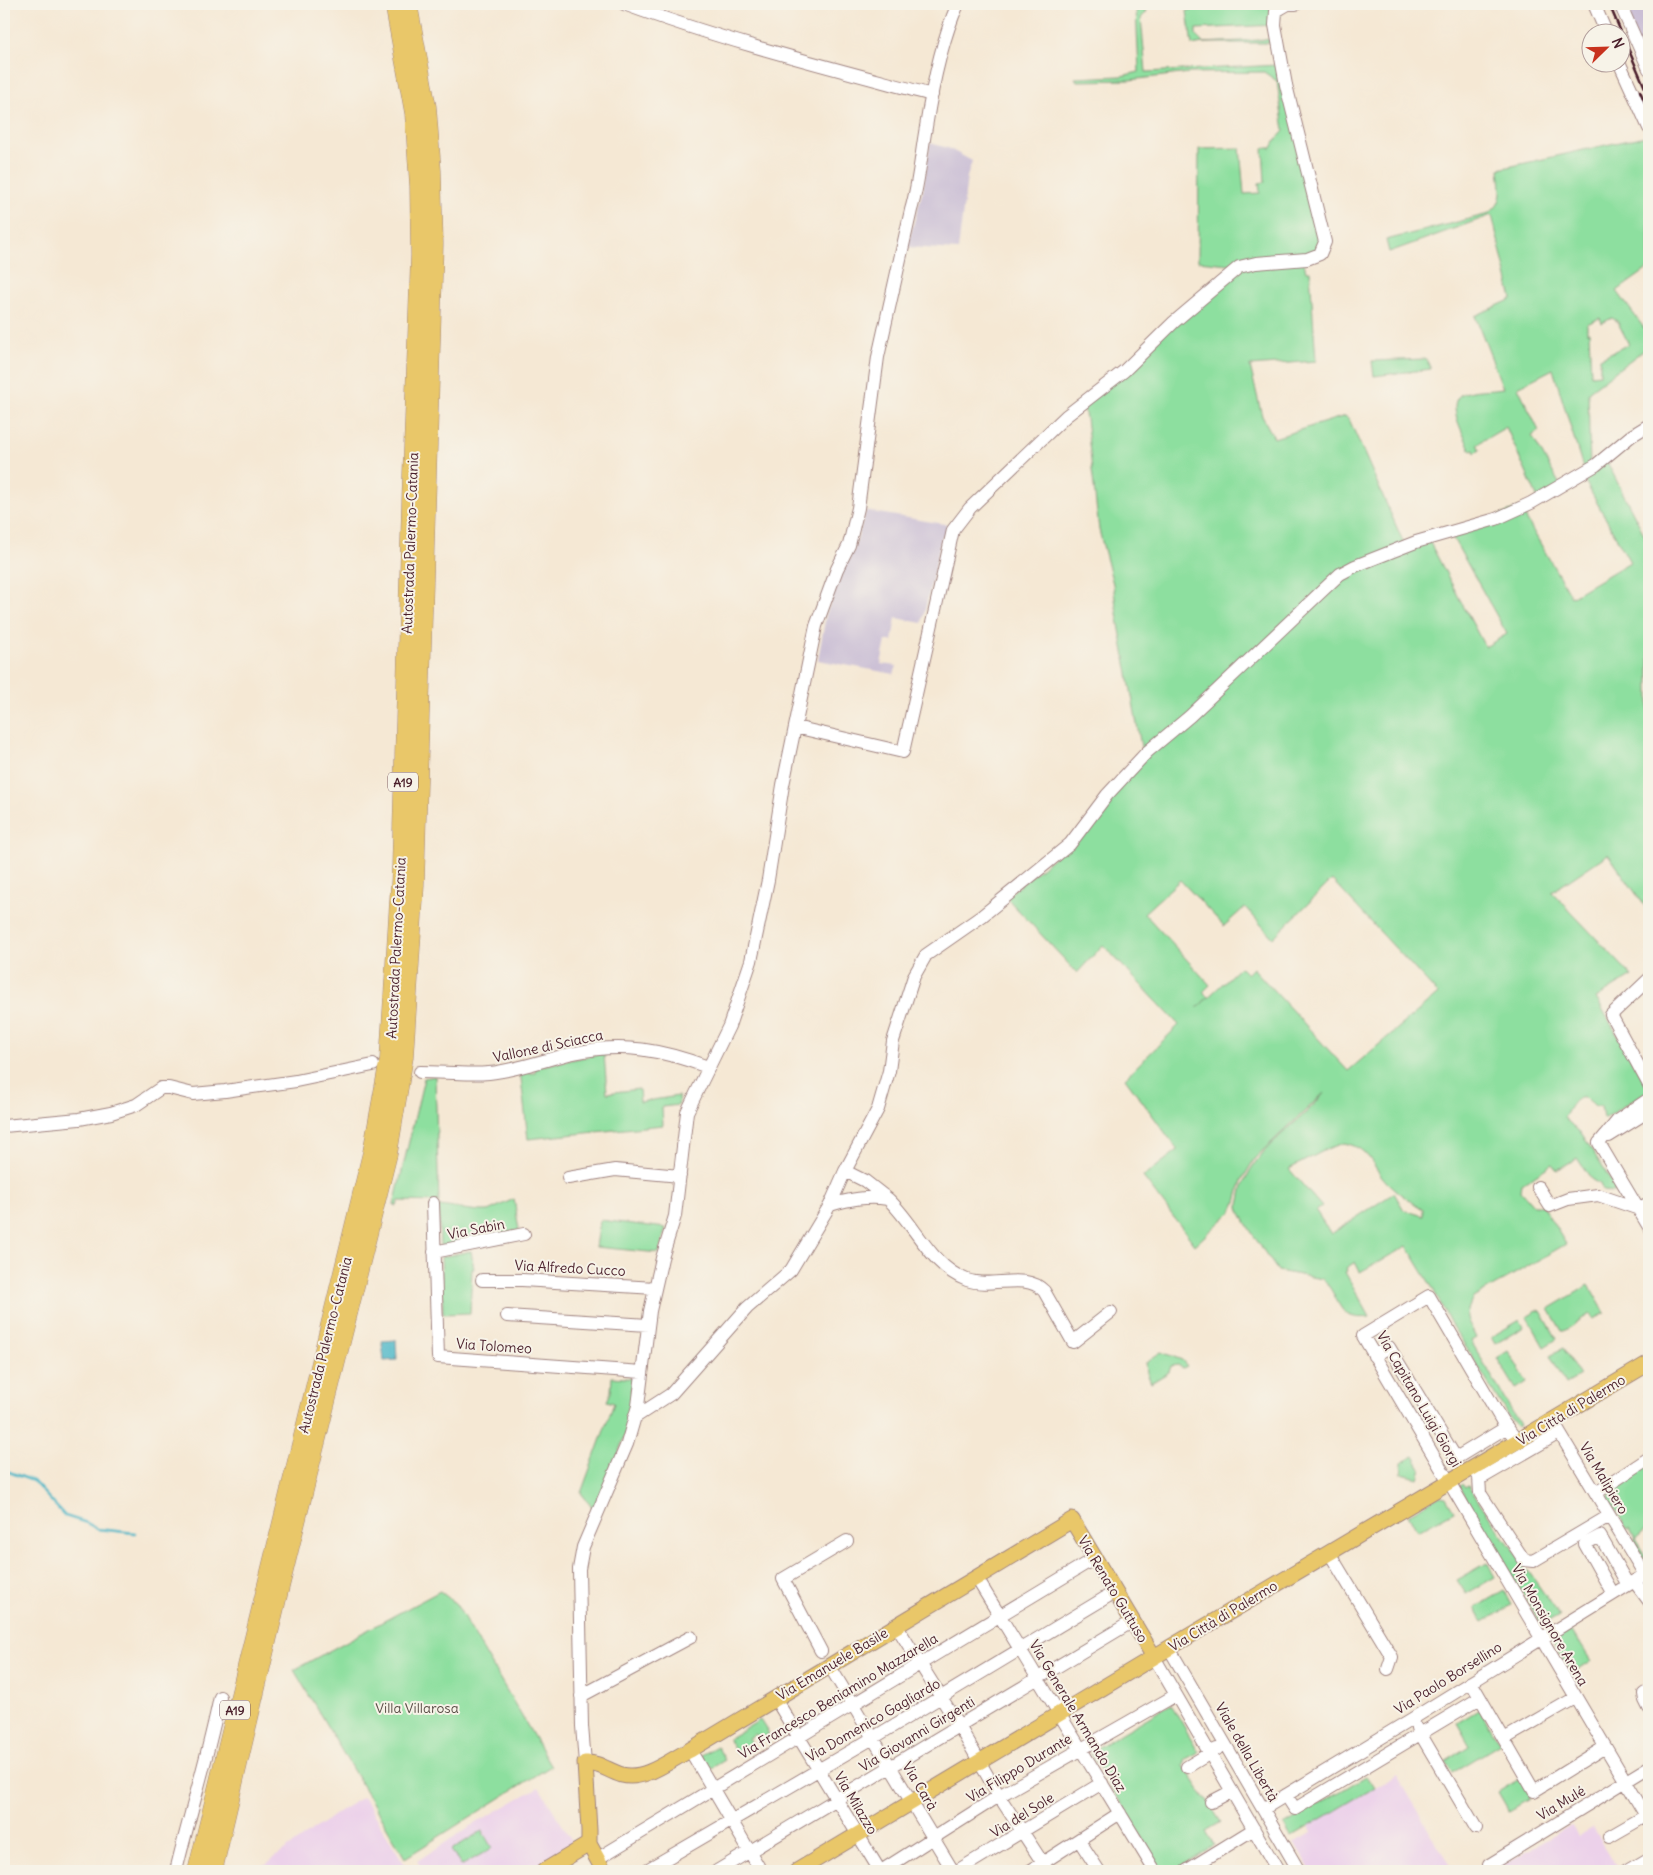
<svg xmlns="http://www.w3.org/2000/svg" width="1653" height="1875" viewBox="0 0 1653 1875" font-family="Delius,sans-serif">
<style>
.built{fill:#ecd1ea}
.industrial{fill:#cbbfd5}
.green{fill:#8ddf9f;stroke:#6c7f65;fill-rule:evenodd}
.water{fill:#4bb7c8;stroke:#4a6b7a}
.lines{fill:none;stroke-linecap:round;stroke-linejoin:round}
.stream{stroke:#4bb7c8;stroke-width:2.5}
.minor-casing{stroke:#a08480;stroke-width:14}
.major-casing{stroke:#a08480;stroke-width:17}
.highway-casing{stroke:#a08480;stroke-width:19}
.minor{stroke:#fff;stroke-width:12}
.major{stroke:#e9c769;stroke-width:15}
.highway{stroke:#e9c769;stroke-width:18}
.rail{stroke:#4a1f2b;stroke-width:2.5}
.labels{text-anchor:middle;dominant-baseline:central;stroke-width:4;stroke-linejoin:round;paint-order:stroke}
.shield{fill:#f7f3e8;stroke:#7e5f64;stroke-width:1}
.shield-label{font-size:12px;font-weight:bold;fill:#4a1f2b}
.street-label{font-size:14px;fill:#4a1f2b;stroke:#f7f3e8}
.park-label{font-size:14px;fill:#5b4f48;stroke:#f7f3e8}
</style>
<rect width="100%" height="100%" fill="#f7f3e8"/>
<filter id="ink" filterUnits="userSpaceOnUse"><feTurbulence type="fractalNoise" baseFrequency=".02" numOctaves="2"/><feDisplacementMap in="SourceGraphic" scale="10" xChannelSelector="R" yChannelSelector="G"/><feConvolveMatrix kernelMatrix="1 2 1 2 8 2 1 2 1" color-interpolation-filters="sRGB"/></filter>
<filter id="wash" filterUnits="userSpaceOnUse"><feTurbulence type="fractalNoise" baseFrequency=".0096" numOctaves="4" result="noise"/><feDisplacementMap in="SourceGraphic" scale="20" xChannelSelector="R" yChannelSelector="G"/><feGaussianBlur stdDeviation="1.12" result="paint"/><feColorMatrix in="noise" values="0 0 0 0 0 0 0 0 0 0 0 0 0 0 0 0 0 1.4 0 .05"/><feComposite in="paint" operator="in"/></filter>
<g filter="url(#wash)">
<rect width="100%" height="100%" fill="#f5e8d4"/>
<!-- built -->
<path class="built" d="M1397 1775 1453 1871H1311L1294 1843 1312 1833 1309 1826Z
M539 1787 574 1844 529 1871H424L417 1861 474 1824Z
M363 1797 407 1868 402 1871H256L344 1808Z
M1571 1825 1578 1836 1593 1828 1620 1871H1493Z"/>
<!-- industrial -->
<path class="industrial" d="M1613 4H1649V91Z
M930 143 948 148 972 161 967 177 958 250 907 247 923 190Z
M866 511 950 525 948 536H942L922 623 896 618 892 641H886L881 664 897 666 894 674 818 660 826 615 842 571 854 550Z"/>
<!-- green -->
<path class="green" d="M1137 4H1148L1146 13 1141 18 1146 72 1278 65 1274 43H1203L1192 45 1187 11 1201 7V4H1203L1204 8 1268 7V4H1287L1275 25 1196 29V36L1203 43 1278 39 1325 242 1303 259 1306 271H1310L1316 361 1250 366 1262 416 1274 438 1345 416 1349 419 1405 546 1428 539 1485 647 1507 634 1450 533 1520 508 1571 597 1630 562 1581 474 1584 471 1553 369 1518 387 1539 431 1532 436 1560 485 1538 499 1506 427 1477 444 1480 450 1475 453 1474 450 1471 451C1465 436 1440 397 1468 392 1479 389 1491 390 1503 388L1475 316 1512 299 1492 215 1389 252 1386 240 1485 215C1506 205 1501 189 1499 169L1646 136 1649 144V268L1617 291 1649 335V346L1588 392 1590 468 1605 458 1649 544V912L1608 854 1552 892 1632 976 1596 998 1649 1090 1603 1119 1601 1106H1595C1579 1088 1572 1103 1564 1118L1582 1134 1615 1187 1614 1192 1603 1191 1600 1184 1592 1180 1577 1158 1557 1170 1552 1164 1522 1184 1521 1191 1533 1205H1542L1566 1244 1473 1298C1463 1320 1466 1317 1476 1338L1471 1341 1520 1425 1517 1427 1510 1419 1461 1339 1453 1328 1432 1287 1407 1246 1360 1272 1355 1262 1346 1268 1347 1271 1345 1272 1370 1317C1334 1322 1342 1296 1322 1279L1278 1271C1269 1258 1240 1219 1239 1206 1239 1202 1241 1198 1241 1194 1251 1148 1298 1127 1324 1093L1255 1158 1242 1180 1236 1202 1232 1211 1195 1245 1143 1177 1178 1150 1125 1078 1179 1025 1103 945 1077 973 1006 897 1070 844 1142 752 1117 613 1113 584 1099 530 1086 418 1082 403 1239 265 1198 261 1199 149 1240 148 1244 194 1260 193 1259 183 1265 182 1263 148H1272L1276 140 1284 131 1277 81 1264 72 1189 73 1129 80 1077 81 1075 78 1121 76 1139 72 1136 8ZM1600 318 1602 323 1612 318 1617 321 1629 344 1600 358V374L1591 375 1589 332 1587 333V324ZM1180 880 1224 926 1245 907 1273 938 1332 880 1438 994 1348 1071 1253 968 1247 974 1240 967 1197 1008 1208 997 1203 992 1210 985 1144 913ZM1344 1143C1372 1148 1372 1170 1391 1186 1400 1195 1412 1202 1423 1209V1216L1404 1210 1394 1193 1331 1234 1316 1211 1322 1207 1289 1169 1329 1148Z
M1426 359 1431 369 1374 376 1372 361Z
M604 1053 607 1093 639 1089 640 1102 678 1096 679 1105 662 1107 663 1125 528 1139 520 1070 528 1068 529 1073H535L536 1067Z
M435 1076 439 1202 399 1201 397 1206 394 1205 424 1078Z
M514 1199 519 1230 440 1246 439 1206 479 1211H488Z
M600 1220 666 1228 659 1253 596 1247Z
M471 1251 474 1269H472L470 1313 443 1314 441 1257Z
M1589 1285 1605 1313 1593 1319 1590 1314 1577 1322V1323L1564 1331H1562L1549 1309Z
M1537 1310 1541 1311 1557 1339 1544 1347 1527 1317Z
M1520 1320 1524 1327 1495 1344 1491 1337Z
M1563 1348 1580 1376 1566 1384 1550 1355Z
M1508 1351 1527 1382 1516 1389 1497 1358Z
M1161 1352 1182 1360 1187 1366 1183 1368 1178 1365 1171 1366 1169 1372 1151 1383 1147 1373 1146 1362Z
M612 1377 638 1379 635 1386 631 1387V1392L634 1393C631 1430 610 1475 593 1508L581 1493 614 1403 607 1401 611 1392Z
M1414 1456 1421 1468 1418 1478 1402 1474 1401 1463Z
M1649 1463V1527L1635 1539 1649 1562 1647 1564 1633 1540 1635 1539 1630 1529 1627 1530 1608 1496Z
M1462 1484 1465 1488 1468 1486 1560 1616 1542 1626 1459 1487Z
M1440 1496 1446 1497 1454 1511 1417 1531 1408 1514Z
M1487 1563 1495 1577 1466 1594 1457 1580Z
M440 1591 456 1604 551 1766 405 1858 294 1670 384 1621Z
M1504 1591 1512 1605 1483 1622 1475 1608Z
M1571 1629 1591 1661 1571 1674 1551 1642Z
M1171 1704 1199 1752 1186 1759 1184 1766 1221 1822 1206 1831 1214 1845 1174 1871H1162L1090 1752Z
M1480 1709 1500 1744 1452 1773 1445 1762 1470 1746 1457 1723Z
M760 1720 769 1734 759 1740 755 1734 748 1738 752 1744 737 1754 728 1739Z
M717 1746 725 1760 710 1769 701 1755Z
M1366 1776 1374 1788 1291 1837 1284 1825Z
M1521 1778 1529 1793V1799L1509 1811 1498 1792Z
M482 1831 492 1848 461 1866 451 1850Z"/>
<!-- water -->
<path class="water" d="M396 1340 397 1360 384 1361 382 1341Z"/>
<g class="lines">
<!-- stream -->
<path class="stream" d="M4 1470 33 1481 65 1516 87 1523 97 1529 135 1533"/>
</g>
</g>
<g filter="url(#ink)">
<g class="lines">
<defs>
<path id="minor" d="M624 4C724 41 828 67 932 95
M1594 4 1606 32
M1620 4 1649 69
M1619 62 1649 128
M795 727 903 752 953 530 970 508 1066 416 1124 371 1174 322 1239 267 1256 263 1307 259 1320 254 1325 242 1286 85 1275 25 1276 11 1288 4H1296
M1649 979 1611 1015 1649 1085
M420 1072C443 1072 467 1075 489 1073 518 1070 546 1059 574 1053 623 1042 662 1050 708 1067
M4 1126 79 1119 111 1113 136 1105 161 1088H169L193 1094 225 1091 296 1081 373 1065
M1609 1136 1649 1111
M1599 1143 1649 1227
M1599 1143 1618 1120 1649 1099
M568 1178 615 1170 680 1176
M1538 1187 1550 1206 1568 1199 1598 1195 1639 1209 1649 1204
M888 1199C915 1224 931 1267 967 1280 992 1289 1025 1271 1044 1291L1073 1342 1111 1312
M433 1203 438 1357 642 1372
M830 1205C850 1199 867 1196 888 1199L865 1181 845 1171
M434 1252 524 1234
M482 1280H522L655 1288
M507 1316 648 1325
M1374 1356 1389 1347 1456 1458 1507 1427
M634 1418 671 1394 747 1308 791 1270 830 1205 845 1171 878 1109 889 1071 893 1041 914 976 926 955 982 916 1070 844 1107 795 1147 752 1190 716 1340 574 1355 566 1416 542 1496 519 1531 503 1596 465 1631 436 1649 425
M1553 1422 1645 1575
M1518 1442 1502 1421 1429 1296 1363 1336 1649 1821
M1474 1468 1479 1477 1480 1493 1524 1560 1533 1561 1609 1516
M1479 1477 1485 1476 1559 1433
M1596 1493 1649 1458
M1330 1554 1392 1657 1388 1669
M976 1577 1155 1871
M1634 1581 1649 1601
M1613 1594 1585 1544 1600 1536 1628 1585
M896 1625 959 1726 999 1796 1048 1871
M1169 1648 1299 1871
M821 1651 783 1579 847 1541
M1154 1657 1278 1871
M829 1665 953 1871
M1471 1682 1534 1791 1605 1747
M1649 1691 1644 1694 1645 1700 1649 1708
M581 1696 691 1637
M775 1698 880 1871
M1417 1728 1476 1828
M1504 1739 1575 1698
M690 1750 761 1871
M585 1763 582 1726 579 1569 583 1547 627 1444 638 1406 650 1311 662 1258 675 1216 687 1112 729 1026 751 961 768 880 783 785 816 626 837 569 849 545 858 508 878 357 911 210C919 183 921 155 926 127 932 88 942 39 958 4
M1187 1767 1217 1749
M1286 1795 1295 1809 1480 1698
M1211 1802 1232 1791
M1263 1809 1412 1719 1649 1572
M1609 1837 1649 1814
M1079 1840 1099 1871
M597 1859 1095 1558
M1489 1865 1649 1767
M176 1871C190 1813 208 1756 220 1697
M645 1871 873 1738 1115 1592
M717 1871 1133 1621
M881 1871 999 1796 1176 1695
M957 1871 1102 1783
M1030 1871 1120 1813
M1186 1871 1254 1829
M1627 1871 1649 1858"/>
<path id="major" d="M589 1844V1830L585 1763C599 1762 608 1771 622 1775 645 1781 670 1760 690 1750L1072 1520 1154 1657
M589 1844 604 1871
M544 1871 589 1844
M797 1871 1169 1648 1649 1363"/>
<path id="highway" d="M197 1871 372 1152 389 1059 401 867 411 501 420 255 419 186 414 113 394 4
M213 1871 279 1591 388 1154 404 1057 415 885 434 244 432 171 427 107 408 4"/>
</defs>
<!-- minor casing -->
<use href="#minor" class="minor-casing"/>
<!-- major casing -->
<use href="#major" class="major-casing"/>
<!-- highway casing -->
<use href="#highway" class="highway-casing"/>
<!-- minor -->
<use href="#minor" class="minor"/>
<!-- major -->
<use href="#major" class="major"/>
<!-- highway -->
<use href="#highway" class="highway"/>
<!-- rail -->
<path class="rail" d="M1609 4 1649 97
M1640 91 1649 112"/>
</g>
</g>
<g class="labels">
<!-- shield labels -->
<g class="shield">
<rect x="388" y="772.5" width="30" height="19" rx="4"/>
<rect x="220" y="1700.5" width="30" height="19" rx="4"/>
</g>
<g class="shield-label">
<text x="403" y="782">A19</text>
<text x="235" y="1710">A19</text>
</g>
<!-- street labels -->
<g class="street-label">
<text transform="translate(410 543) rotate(-88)">Autostrada Palermo-Catania</text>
<text transform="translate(396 948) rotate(-87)">Autostrada Palermo-Catania</text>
<text transform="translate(548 1046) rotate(-12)">Vallone di Sciacca</text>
<text transform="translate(476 1229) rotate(-11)">Via Sabin</text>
<text transform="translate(570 1268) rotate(3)">Via Alfredo Cucco</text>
<text transform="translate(325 1345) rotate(-76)">Autostrada Palermo-Catania</text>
<text transform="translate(494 1346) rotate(4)">Via Tolomeo</text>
<text transform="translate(1419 1399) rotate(60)">Via Capitano Luigi Giorgi</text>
<text transform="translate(1571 1410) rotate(-31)">Via Città di Palermo</text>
<text transform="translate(1604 1478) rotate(59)">Via Malipiero</text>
<text transform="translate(1113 1589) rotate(59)">Via Renato Guttuso</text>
<text transform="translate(1223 1616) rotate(-31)">Via Città di Palermo</text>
<text transform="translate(1550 1625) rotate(60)">Via Monsignore Arena</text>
<text transform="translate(832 1664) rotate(-31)">Via Emanuele Basile</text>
<text transform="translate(1448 1678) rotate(-32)">Via Paolo Borsellino</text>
<text transform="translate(838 1696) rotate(-31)">Via Francesco Beniamino Mazzarella</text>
<text transform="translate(1078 1716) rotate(59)">Via Generale Armando Diaz</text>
<text transform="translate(873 1720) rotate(-30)">Via Domenico Gagliardo</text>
<text transform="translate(917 1734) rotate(-31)">Via Giovanni Girgenti</text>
<text transform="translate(1247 1752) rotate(60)">Viale della Libertà</text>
<text transform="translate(1019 1768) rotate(-31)">Via Filippo Durante</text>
<text transform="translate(920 1786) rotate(59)">Via Carà</text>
<text transform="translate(856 1803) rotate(59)">Via Milazzo</text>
<text transform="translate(1561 1803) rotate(-31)">Via Mulé</text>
<text transform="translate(1022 1815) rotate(-32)">Via del Sole</text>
</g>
<!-- park labels -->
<g class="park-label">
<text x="417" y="1708">Villa Villarosa</text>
</g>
</g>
<!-- margin -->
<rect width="1653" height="1875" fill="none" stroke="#f7f3e8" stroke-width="20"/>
<!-- north arrow -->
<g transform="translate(1606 48) rotate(67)"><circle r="24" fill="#f7f3e8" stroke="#b29e9c"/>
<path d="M0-4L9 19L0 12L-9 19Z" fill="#c8321e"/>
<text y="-8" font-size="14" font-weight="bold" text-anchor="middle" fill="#4a1f2b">N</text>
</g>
</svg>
